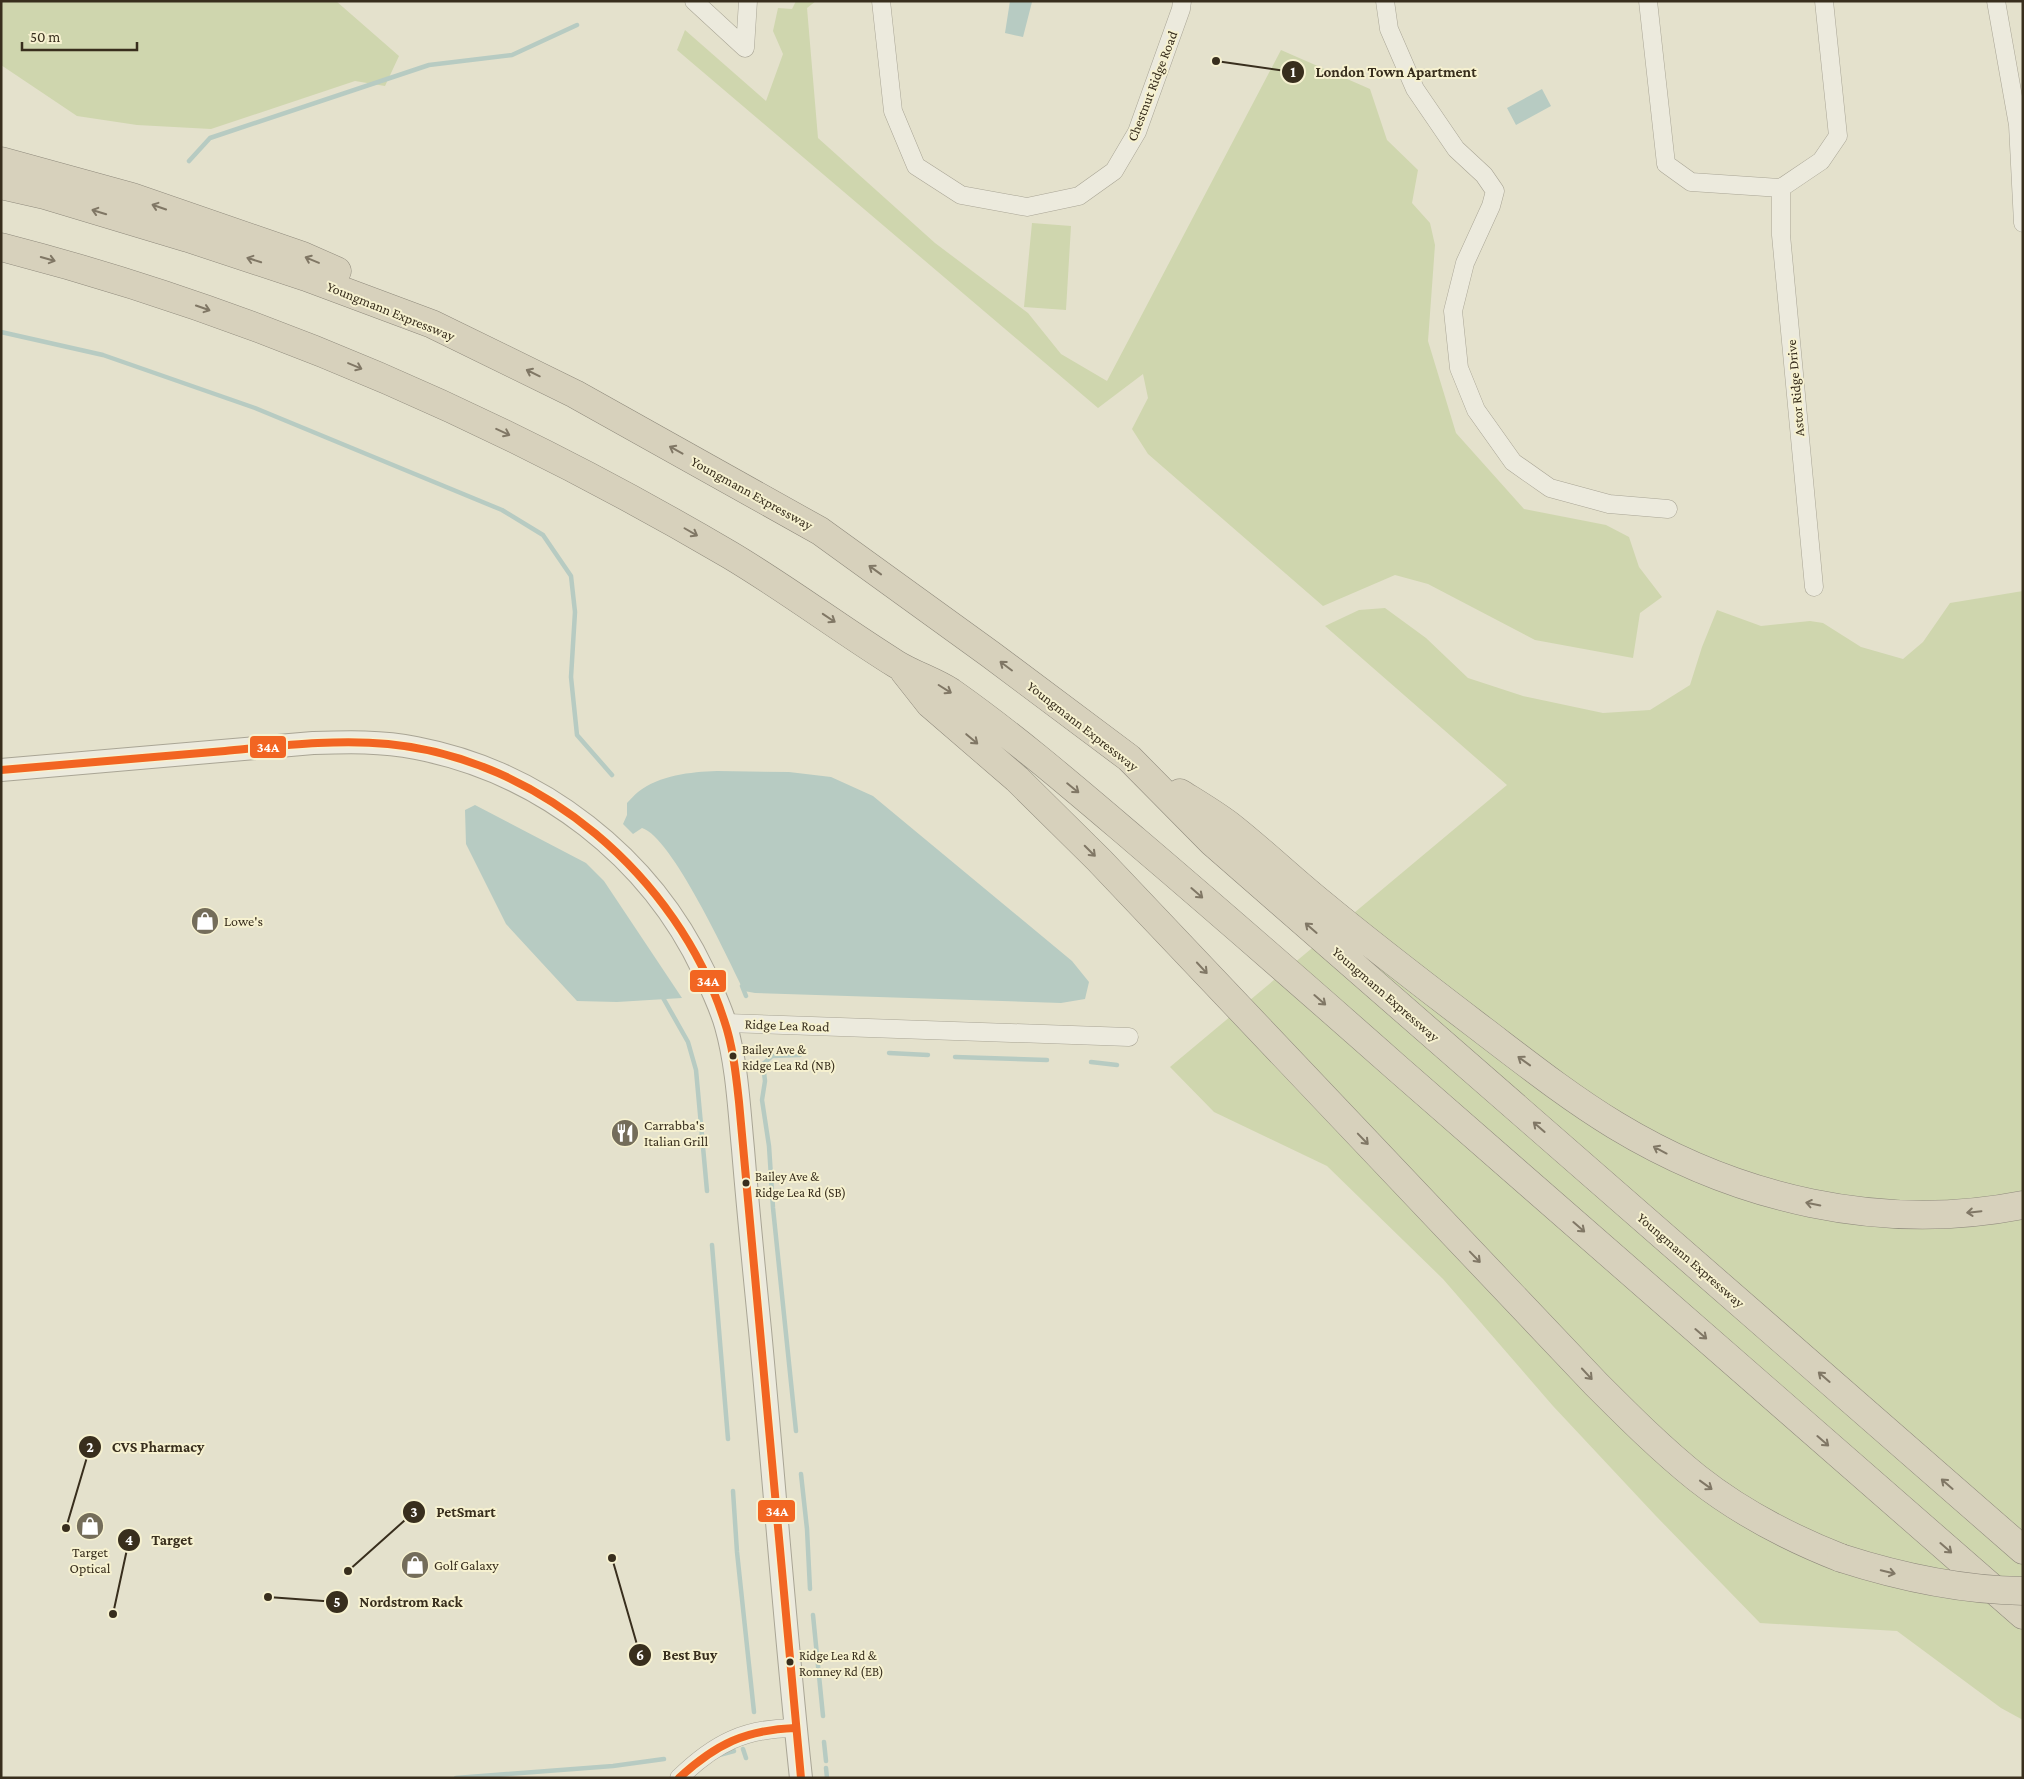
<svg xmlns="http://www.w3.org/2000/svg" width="2024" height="1779" viewBox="0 0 2024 1779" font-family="'Crimson Pro',serif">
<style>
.green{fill:#cfd6ae}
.water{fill:#b7cbc2}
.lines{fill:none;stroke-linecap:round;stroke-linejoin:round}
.stream{stroke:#b7cbc2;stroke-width:4.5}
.minor-casing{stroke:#a9a595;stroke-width:19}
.tertiary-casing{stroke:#a9a595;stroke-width:24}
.motorway-casing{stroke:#8f8a7c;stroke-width:29}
.minor{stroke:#eceadd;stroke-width:18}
.tertiary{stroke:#eceadd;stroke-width:22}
.motorway{stroke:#d7d1bc;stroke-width:28}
.motorway-bridge-casing{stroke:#8f8a7c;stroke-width:29;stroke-linecap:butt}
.motorway-bridge{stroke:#d7d1bc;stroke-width:28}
.bus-1-casing{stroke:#f6f1d0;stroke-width:11}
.bus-1{stroke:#f26522;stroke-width:8}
.oneway{stroke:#807765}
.bus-dot{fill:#382e1d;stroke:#f6f1d0;stroke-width:2}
.labels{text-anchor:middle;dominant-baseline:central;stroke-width:4;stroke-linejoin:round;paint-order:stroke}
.bus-label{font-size:13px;fill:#382e1d;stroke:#f6f1d0;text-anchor:start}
.street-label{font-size:14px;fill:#382e1d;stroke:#f6f1d0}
.poi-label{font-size:14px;fill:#382e1d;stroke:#f6f1d0;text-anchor:start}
.leader{fill:none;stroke:#382e1d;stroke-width:2}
.callout-dot{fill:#382e1d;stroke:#f6f1d0;stroke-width:2}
.mark-label{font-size:15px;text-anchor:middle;font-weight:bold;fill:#fff}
.callout-label{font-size:15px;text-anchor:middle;font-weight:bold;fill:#382e1d;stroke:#f6f1d0;stroke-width:4;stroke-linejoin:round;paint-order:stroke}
.line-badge{stroke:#f6f1d0;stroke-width:2}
.badge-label{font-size:14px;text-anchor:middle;font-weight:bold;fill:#fff}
</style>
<rect width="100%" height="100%" fill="#e4e1cc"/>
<!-- green -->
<path class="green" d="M1 1H336L399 56 385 86 355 81 211 129 137 125 77 116 1 65Z
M796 1H816L807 8 818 138 935 243 1028 313 1061 354 1107 381 1281 50 1370 89 1387 140 1418 170 1412 203 1430 223 1435 245 1428 341 1456 433 1524 509 1606 525 1629 537 1639 567 1662 597 1640 613 1633 658 1535 640 1428 584 1395 575 1323 606 1148 454 1132 429 1148 398 1143 374 1098 408 677 50 685 30 766 101 783 54 773 31 778 8 792 9Z
M1032 223 1071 226 1066 310 1024 307Z
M2023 591V1720L2001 1708 1897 1631 1760 1623 1655 1515 1553 1406 1443 1279 1327 1166 1214 1112 1170 1067 1507 785 1325 626 1359 610 1385 608 1426 638 1468 678 1523 696 1603 713 1650 710 1690 685 1702 647 1717 610 1761 626 1810 621 1823 623 1861 647 1903 659 1923 642 1950 603Z"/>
<!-- water -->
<path class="water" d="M1010 1 1032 2 1023 37 1005 33Z
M1542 89 1551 106 1516 125 1507 108Z
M717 771 789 772 831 777 873 796 1072 961 1089 982 1085 999 1061 1003 755 993 744 991C728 959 672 837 642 828L633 834 623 824 627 815V803C631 799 634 795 638 792 660 775 690 772 717 771Z
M475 805 586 863 604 881 682 998 617 1002 577 1001 506 924 466 844 465 810Z"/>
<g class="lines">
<!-- stream -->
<path class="stream" d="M189 161 210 138 429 65 512 55 577 25
M1 332 103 355 255 408 502 510 543 535 571 576 575 612 571 677 577 735 612 775
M742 986 746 996
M662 996 688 1042 696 1070 707 1191
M889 1053 928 1055
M955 1057 1047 1060
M1091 1062 1117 1065
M712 1245 728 1439
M796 1431 773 1208 769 1146 762 1100 765 1081 763 1064 772 1056 800 1055
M801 1474 807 1529 810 1589
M733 1491 737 1552 754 1712
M813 1615 823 1716
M824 1742 826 1761
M743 1749 746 1758
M719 1755 734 1751
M826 1768 827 1778
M456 1778 613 1766 664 1759"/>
<defs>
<path id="minor" d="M694 1 745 48 748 1
M881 1 893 111 916 166 961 195 1027 207 1079 196 1114 171 1137 132 1181 9 1182 1
M1385 1 1389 29 1415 89 1456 149 1484 175 1495 191 1491 206 1465 263 1453 311 1459 368 1476 410 1513 462 1550 488 1609 504 1668 509
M1648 1 1666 164 1691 182 1781 188
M1996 1 2018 125 2023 223
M1814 587 1781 235V188L1821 161 1838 136 1824 1
M726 1023 1129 1037
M679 1778C715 1743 745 1728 795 1728"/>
<path id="tertiary" d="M1 770 313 743C348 742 381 741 416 748 541 772 650 857 704 972 712 989 721 1008 726 1026 737 1065 739 1108 743 1149 748 1209 754 1270 760 1330 774 1479 785 1629 801 1778"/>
<path id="motorway" d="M1 161 132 197 303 256 337 271
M1 185 45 195 188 238 306 277 432 324 575 394 820 531 990 654 1129 758 1212 842 2023 1550
M1 247C258 313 502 421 730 555 787 589 840 629 896 664 914 675 934 681 951 692 1015 737 1075 789 1135 840 1223 915 1310 991 1397 1068 1604 1251 1813 1433 2023 1615
M904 671 930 704 1017 779 1099 860 1596 1384C1629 1417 1661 1449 1697 1478 1740 1512 1790 1538 1841 1558
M1180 793C1196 803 1213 813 1229 825 1261 850 1291 879 1322 904 1375 948 1429 989 1484 1031 1526 1063 1569 1097 1615 1125 1737 1199 1881 1233 2023 1205"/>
</defs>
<!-- minor casing -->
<use href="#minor" class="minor-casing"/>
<!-- tertiary casing -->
<use href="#tertiary" class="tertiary-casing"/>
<!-- motorway casing -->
<use href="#motorway" class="motorway-casing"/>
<!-- minor -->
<use href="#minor" class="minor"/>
<!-- tertiary -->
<use href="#tertiary" class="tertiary"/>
<!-- motorway -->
<use href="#motorway" class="motorway"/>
<defs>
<path id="motorway-bridge" d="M1841 1558C1900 1577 1960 1590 2023 1591"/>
</defs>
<!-- motorway-bridge casing -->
<use href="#motorway-bridge" class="motorway-bridge-casing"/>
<!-- motorway-bridge -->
<use href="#motorway-bridge" class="motorway-bridge"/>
<defs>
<path id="bus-1" d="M1 770C76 764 150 757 225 751 279 746 334 739 388 744 539 758 678 877 724 1020 733 1046 736 1075 739 1102L801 1778
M679 1778C716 1744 745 1730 795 1728"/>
</defs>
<!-- bus-1 casing -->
<use href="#bus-1" class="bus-1-casing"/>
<!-- bus-1 -->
<use href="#bus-1" class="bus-1"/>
</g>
<!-- one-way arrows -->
<defs><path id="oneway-shaft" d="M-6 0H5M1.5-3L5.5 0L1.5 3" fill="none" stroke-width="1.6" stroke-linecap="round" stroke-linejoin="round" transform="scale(1.25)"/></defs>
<g class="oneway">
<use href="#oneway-shaft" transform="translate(159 207) rotate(-161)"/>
<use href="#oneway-shaft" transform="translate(99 212) rotate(-163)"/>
<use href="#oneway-shaft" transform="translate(48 259) rotate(16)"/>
<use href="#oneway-shaft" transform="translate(254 260) rotate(-162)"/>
<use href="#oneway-shaft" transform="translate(312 260) rotate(-157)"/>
<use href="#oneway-shaft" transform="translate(203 308) rotate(19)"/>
<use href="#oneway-shaft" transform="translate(355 366) rotate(23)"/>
<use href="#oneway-shaft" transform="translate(533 373) rotate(-154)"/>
<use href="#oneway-shaft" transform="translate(503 432) rotate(25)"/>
<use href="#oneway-shaft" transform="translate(676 450) rotate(-151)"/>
<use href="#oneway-shaft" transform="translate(691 532) rotate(30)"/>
<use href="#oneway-shaft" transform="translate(875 570) rotate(-144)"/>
<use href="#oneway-shaft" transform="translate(829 618) rotate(34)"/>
<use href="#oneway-shaft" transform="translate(1006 666) rotate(-143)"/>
<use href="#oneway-shaft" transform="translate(945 689) rotate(32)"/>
<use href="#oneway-shaft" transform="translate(972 739) rotate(40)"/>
<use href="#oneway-shaft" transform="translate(1073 788) rotate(39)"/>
<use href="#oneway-shaft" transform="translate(1090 851) rotate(45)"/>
<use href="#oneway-shaft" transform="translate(1197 893) rotate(41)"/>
<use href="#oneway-shaft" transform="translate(1311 928) rotate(-139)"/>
<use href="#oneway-shaft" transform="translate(1202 968) rotate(47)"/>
<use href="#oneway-shaft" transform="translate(1320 1000) rotate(41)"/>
<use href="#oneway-shaft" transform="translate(1524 1061) rotate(-144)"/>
<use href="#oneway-shaft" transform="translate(1539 1127) rotate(-139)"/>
<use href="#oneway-shaft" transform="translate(1363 1139) rotate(46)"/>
<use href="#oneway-shaft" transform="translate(1660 1150) rotate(-152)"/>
<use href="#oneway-shaft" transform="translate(1813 1204) rotate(-169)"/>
<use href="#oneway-shaft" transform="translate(1974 1212) rotate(174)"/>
<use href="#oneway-shaft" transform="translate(1579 1227) rotate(41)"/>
<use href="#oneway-shaft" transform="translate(1475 1257) rotate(46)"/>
<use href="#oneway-shaft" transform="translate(1701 1334) rotate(41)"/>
<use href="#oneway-shaft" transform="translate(1587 1374) rotate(47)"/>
<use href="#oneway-shaft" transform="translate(1824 1377) rotate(-139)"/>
<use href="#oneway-shaft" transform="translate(1823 1441) rotate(41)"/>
<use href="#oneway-shaft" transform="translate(1947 1484) rotate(-139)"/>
<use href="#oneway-shaft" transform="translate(1706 1485) rotate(36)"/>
<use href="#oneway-shaft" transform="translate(1946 1548) rotate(41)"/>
<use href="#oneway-shaft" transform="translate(1888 1572) rotate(14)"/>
</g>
<!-- icons -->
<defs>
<symbol id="shop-disc" viewBox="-11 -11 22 22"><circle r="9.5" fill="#746d5a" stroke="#f6f1d0"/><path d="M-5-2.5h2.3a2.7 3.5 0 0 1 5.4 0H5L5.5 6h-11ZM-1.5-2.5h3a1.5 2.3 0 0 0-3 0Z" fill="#fff"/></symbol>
<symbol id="restaurant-disc" viewBox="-11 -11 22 22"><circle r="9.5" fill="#746d5a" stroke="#f6f1d0"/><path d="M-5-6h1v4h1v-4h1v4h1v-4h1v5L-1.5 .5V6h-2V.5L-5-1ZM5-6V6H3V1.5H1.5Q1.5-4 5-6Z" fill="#fff"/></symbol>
</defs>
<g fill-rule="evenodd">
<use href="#shop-disc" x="189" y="905" width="32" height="32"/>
<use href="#restaurant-disc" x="609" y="1117" width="32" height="32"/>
<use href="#shop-disc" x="74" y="1510" width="32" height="32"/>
<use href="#shop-disc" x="399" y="1549" width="32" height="32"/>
</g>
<!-- markers -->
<g class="bus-dot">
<circle cx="733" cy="1056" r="4.5"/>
<circle cx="746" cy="1183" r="4.5"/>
<circle cx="790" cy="1662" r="4.5"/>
</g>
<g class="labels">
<!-- bus labels -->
<g class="bus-label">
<text x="742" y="1049">Bailey Ave &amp;<tspan x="742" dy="16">Ridge Lea Rd (NB)</tspan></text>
<text x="755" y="1176">Bailey Ave &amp;<tspan x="755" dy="16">Ridge Lea Rd (SB)</tspan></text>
<text x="799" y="1655">Ridge Lea Rd &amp;<tspan x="799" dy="16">Romney Rd (EB)</tspan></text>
</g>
<!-- street labels -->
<g class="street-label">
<text transform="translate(1152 86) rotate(-69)">Chestnut Ridge Road</text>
<text transform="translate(391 311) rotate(22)">Youngmann Expressway</text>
<text transform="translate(1795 388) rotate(-95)">Astor Ridge Drive</text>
<text transform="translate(752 493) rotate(29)">Youngmann Expressway</text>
<text transform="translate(1083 726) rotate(38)">Youngmann Expressway</text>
<text transform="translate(1386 994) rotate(41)">Youngmann Expressway</text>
<text transform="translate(787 1025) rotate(2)">Ridge Lea Road</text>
<text transform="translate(1691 1260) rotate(41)">Youngmann Expressway</text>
</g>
<!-- poi labels -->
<g class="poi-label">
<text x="224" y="921">Lowe's</text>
<text x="644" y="1125">Carrabba's<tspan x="644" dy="16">Italian Grill</tspan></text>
<text x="90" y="1552" text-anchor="middle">Target<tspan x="90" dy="16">Optical</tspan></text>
<text x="434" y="1565">Golf Galaxy</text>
</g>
</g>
<!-- callouts -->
<path class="leader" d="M1216 61L1293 72M66 1528L90 1447M348 1571L414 1512M113 1614L129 1540M268 1597L337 1602M612 1558L640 1655"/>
<g class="callout-dot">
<circle cx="1216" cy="61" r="5"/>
<circle cx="66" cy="1528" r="5"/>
<circle cx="348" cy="1571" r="5"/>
<circle cx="113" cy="1614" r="5"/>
<circle cx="268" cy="1597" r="5"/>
<circle cx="612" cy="1558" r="5"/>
<circle cx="1293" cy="72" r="12"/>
<circle cx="90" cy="1447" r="12"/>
<circle cx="414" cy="1512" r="12"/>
<circle cx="129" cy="1540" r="12"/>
<circle cx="337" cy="1602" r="12"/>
<circle cx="640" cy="1655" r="12"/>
</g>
<g class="mark-label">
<text x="1293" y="77">1</text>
<text x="90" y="1452">2</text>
<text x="414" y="1517">3</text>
<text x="129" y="1545">4</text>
<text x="337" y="1607">5</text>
<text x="640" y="1660">6</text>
</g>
<g class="callout-label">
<text x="1396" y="77">London Town Apartment</text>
<text x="158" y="1452">CVS Pharmacy</text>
<text x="466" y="1517">PetSmart</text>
<text x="172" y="1545">Target</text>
<text x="411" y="1607">Nordstrom Rack</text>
<text x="690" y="1660">Best Buy</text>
</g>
<g class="line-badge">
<rect x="249" y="735" width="38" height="24" rx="5" fill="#f26522"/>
<rect x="689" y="969" width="38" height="24" rx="5" fill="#f26522"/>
<rect x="757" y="1499" width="39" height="24" rx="5" fill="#f26522"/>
</g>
<g class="badge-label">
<text x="268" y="752">34A</text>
<text x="708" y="986">34A</text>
<text x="777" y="1516">34A</text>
</g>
<!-- border -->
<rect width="2024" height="1779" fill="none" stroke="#382e1d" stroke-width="5"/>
<!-- scale -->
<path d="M22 42v8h115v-8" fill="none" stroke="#382e1d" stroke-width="2.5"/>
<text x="30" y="42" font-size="15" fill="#382e1d" stroke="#f6f1d0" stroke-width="4" paint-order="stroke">50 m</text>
</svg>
